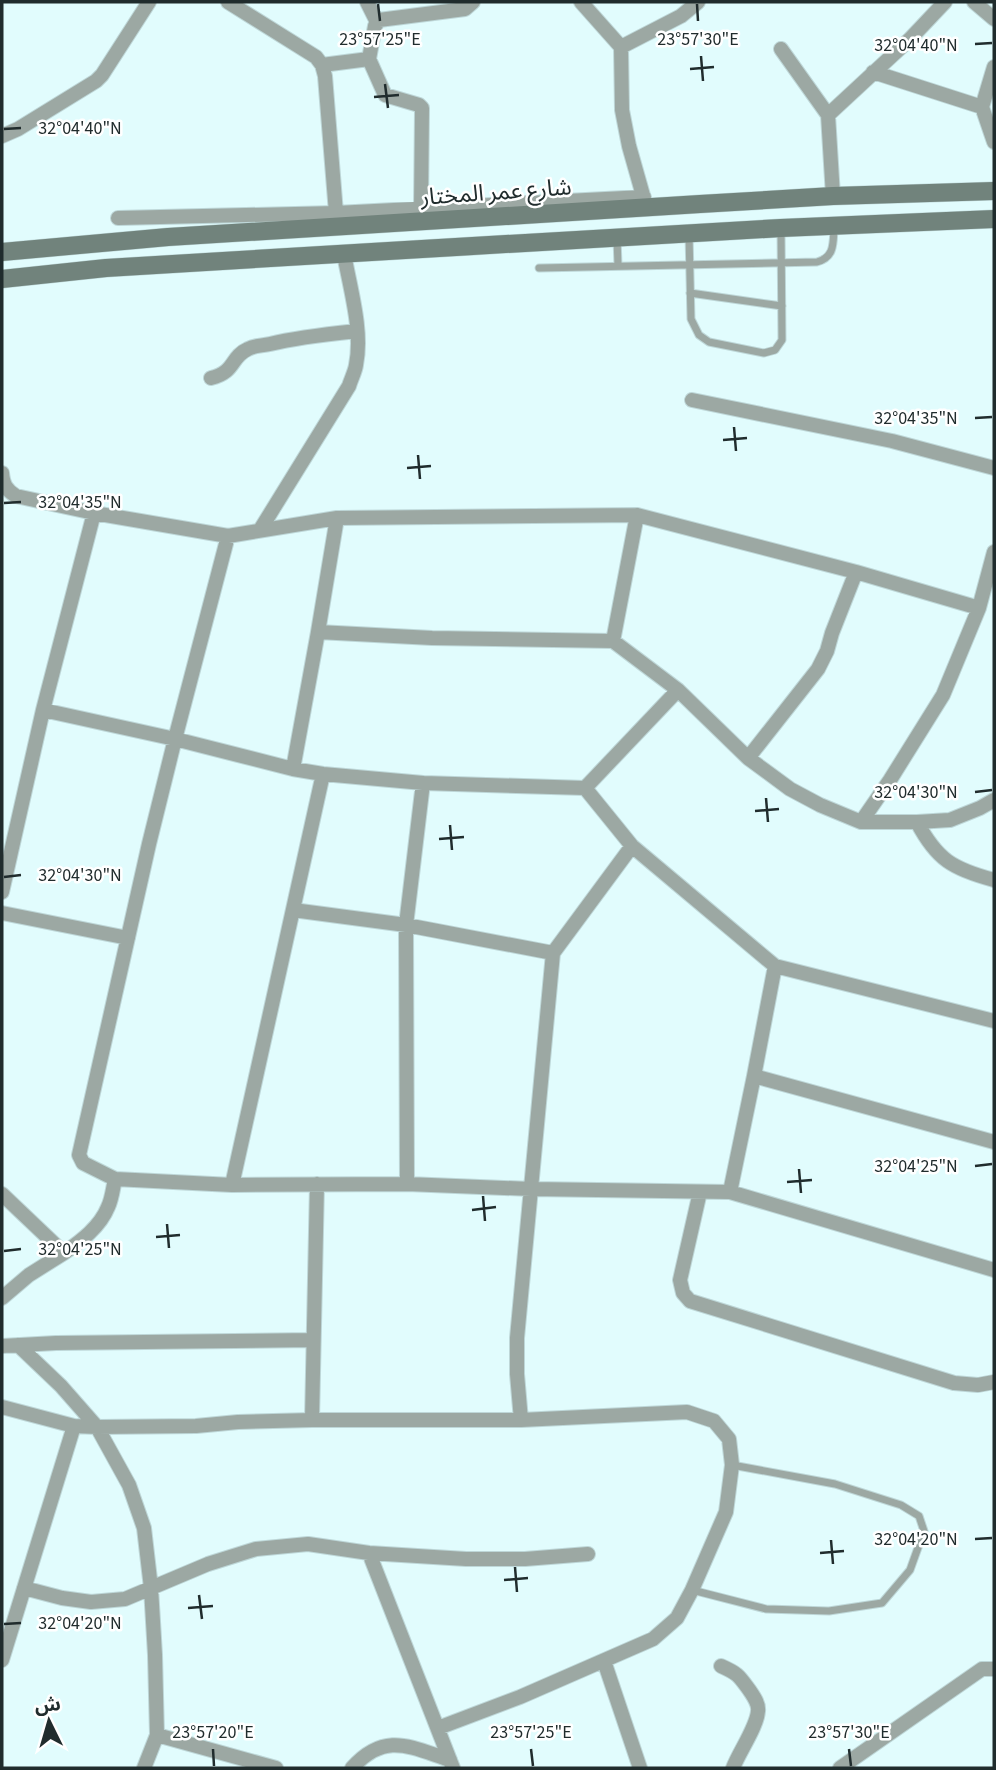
<svg xmlns="http://www.w3.org/2000/svg" width="996" height="1770" viewBox="0 0 996 1770" font-family="'Source Sans 3','Noto Sans Arabic',sans-serif">
<style>
.lines{fill:none;stroke-linecap:round;stroke-linejoin:round}
.lane-casing{stroke:#bed7d8;stroke-width:9}
.street-casing{stroke:#bed7d8;stroke-width:16}
.secondary-casing{stroke:#bed7d8;stroke-width:19}
.lane{stroke:#9ca8a3;stroke-width:7}
.street{stroke:#9ca8a3;stroke-width:14}
.secondary{stroke:#71837c;stroke-width:18}
.ticks{fill:none;stroke:#202c2d;stroke-width:2.5}
.labels{text-anchor:middle;dominant-baseline:central;stroke-width:5;stroke-linejoin:round;paint-order:stroke}
.street-label{font-size:23px;fill:#202c2d;stroke:#fff}
.ticks-label{font-size:18px;text-anchor:middle;fill:#202c2d;stroke:#fff;stroke-width:5;stroke-linejoin:round;paint-order:stroke}
</style>
<rect width="100%" height="100%" fill="#e1fcfd"/>
<g class="lines">
<defs>
<path id="lane" d="M689 234 691 319 699 335 709 342 764 353 775 350 782 340 781 230
M617 238 618 265
M539 268 817 262C835 257 833 243 834 228
M690 293 782 306
M692 1590 766 1609 829 1611 882 1603 910 1570 924 1531 919 1516 901 1505 835 1484 732 1465"/>
<path id="street" d="M228 2 316 57 322 65 325 76 336 213
M367 2 377 22
M581 2 621 47 622 110 629 146 646 206
M974 2 994 19
M621 47 681 16 698 2
M781 49 828 115 910 39 945 2
M369 59 385 95 419 105 422 108 421 209
M322 65 369 59 375 26 379 20 465 9 473 2
M994 67 982 107 994 142
M873 72 982 107
M828 115 833 196
M2 136 18 129 96 81 102 75 149 2
M118 218 336 213 644 197
M211 378C236 372 230 357 248 349 255 345 262 346 270 344 298 337 328 334 357 331
M692 400 892 441 994 468
M2 473C3 484 6 490 16 496L94 513
M337 518 318 632 432 638 613 641 678 690 748 758 790 789 820 805 861 822H917L950 820 980 808 994 800
M260 530 349 386C351 379 355 372 356 365 363 331 350 288 344 254
M228 536 175 739 149 844 79 1155 83 1163 115 1179 232 1185 407 1184 531 1189 730 1192 754 1076 775 966 632 846 585 788 678 690
M979 608 994 552
M613 641 637 515
M43 710 175 739 293 769 323 774 423 783 585 788
M748 758 818 669 827 651 832 633 856 572
M293 769 318 632
M917 822C937 860 953 869 994 880
M2 892 43 710 94 513 228 536 337 518 637 515 856 572 979 608 943 695 890 780 861 822
M293 910 406 925 553 953
M2 913 128 938
M775 966 994 1021
M754 1076 994 1142
M407 1184 406 925 423 783
M232 1185 323 774
M700 1192 680 1280 683 1293 690 1301 954 1383 978 1385 994 1382
M730 1192 994 1270
M2 1194 64 1253C81 1241 100 1227 108 1207 112 1199 113 1188 115 1179
M2 1298 29 1275 64 1253
M18 1345 61 1386 97 1427 129 1485 144 1528 151 1588 155 1655 157 1735
M2 1346 56 1343 313 1340
M2 1407 74 1426 97 1427 196 1426 238 1422 312 1420 317 1184
M312 1420H521L687 1412 714 1421 729 1439 732 1465 726 1512 692 1590 677 1618 653 1639 520 1697 438 1728
M521 1420 517 1374V1338L553 953 632 846
M369 1553 453 1768
M24 1588 62 1598 91 1602 125 1599 208 1564 256 1549 308 1544 369 1553 466 1559H525L588 1554
M2 1660 74 1426
M604 1661 640 1768
M721 1666C739 1674 739 1676 750 1691 754 1697 759 1704 758 1711 757 1727 739 1752 733 1768
M144 1768 157 1735 276 1768
M352 1768C385 1731 410 1747 450 1760
M840 1768 982 1669H994"/>
<path id="secondary" d="M2 252 168 237 700 204 833 196 994 191
M2 279 106 268 422 249 781 228 994 219"/>
</defs>
<!-- lane casing -->
<use href="#lane" class="lane-casing"/>
<!-- street casing -->
<use href="#street" class="street-casing"/>
<!-- secondary casing -->
<use href="#secondary" class="secondary-casing"/>
<!-- lane -->
<use href="#lane" class="lane"/>
<!-- street -->
<use href="#street" class="street"/>
<!-- secondary -->
<use href="#secondary" class="secondary"/>
</g>
<!-- ticks -->
<path class="ticks" d="M378 4 380 21M697 4 698 21M975 44 992 43M701 56 703 81M690 69 714 67M385 84 388 108M374 97 399 95M4 129 21 128M975 418 992 417M734 427 736 451M723 440 747 438M418 455 420 479M407 468 431 466M4 503 21 502M975 792 992 790M766 798 768 822M755 811 779 809M450 825 452 850M439 839 464 837M4 877 21 875M975 1166 992 1164M799 1169 801 1193M787 1182 812 1180M483 1196 485 1221M472 1210 496 1207M167 1224 169 1248M156 1237 180 1235M4 1251 21 1249M975 1539 992 1538M831 1540 833 1564M820 1553 844 1551M515 1567 517 1592M504 1580 528 1578M199 1595 202 1619M188 1608 213 1606M4 1624 21 1623M213 1749 214 1766M531 1749 533 1766M849 1749 851 1766"/>
<g class="labels">
<!-- street labels -->
<g class="street-label">
<text transform="translate(496 192) rotate(-4)">شارع عمر المختار</text>
</g>
</g>
<g class="ticks-label">
<text x="380" y="45">23°57'25"E</text>
<text x="698" y="45">23°57'30"E</text>
<text x="916" y="51">32°04'40"N</text>
<text x="80" y="134">32°04'40"N</text>
<text x="916" y="424">32°04'35"N</text>
<text x="80" y="508">32°04'35"N</text>
<text x="916" y="798">32°04'30"N</text>
<text x="80" y="881">32°04'30"N</text>
<text x="916" y="1172">32°04'25"N</text>
<text x="80" y="1255">32°04'25"N</text>
<text x="916" y="1545">32°04'20"N</text>
<text x="80" y="1629">32°04'20"N</text>
<text x="213" y="1738">23°57'20"E</text>
<text x="531" y="1738">23°57'25"E</text>
<text x="849" y="1738">23°57'30"E</text>
</g>
<!-- border -->
<rect width="996" height="1770" fill="none" stroke="#202c2d" stroke-width="7"/>
<!-- north arrow -->
<g transform="translate(49 1721) rotate(355)" stroke="#ffffff" stroke-width="5" paint-order="stroke">
<path d="M0-5L12 26L0 18L-12 26Z" fill="#202c2d"/>
<text y="-10" font-size="19" font-weight="bold" text-anchor="middle" fill="#202c2d">ش</text>
</g>
</svg>
